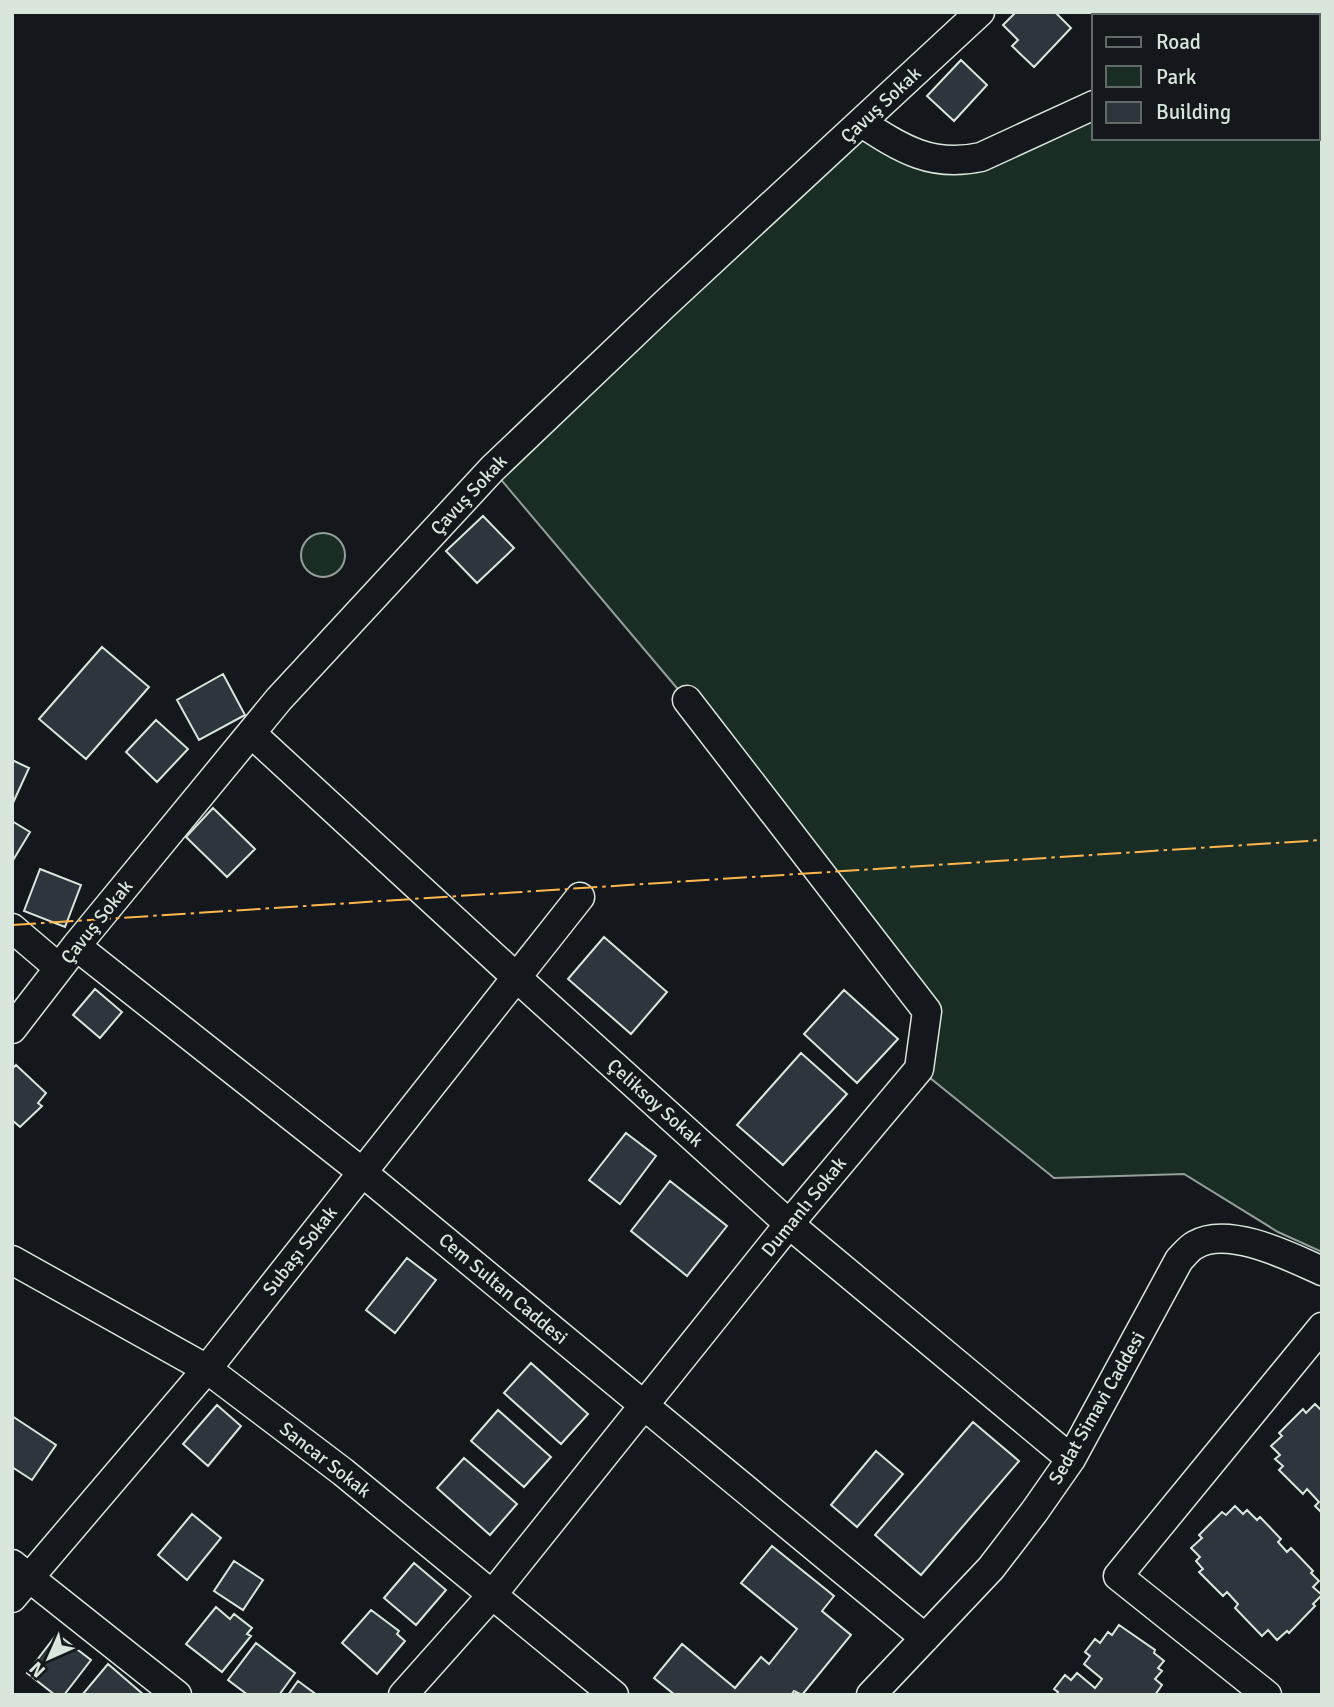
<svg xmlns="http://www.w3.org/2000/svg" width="1334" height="1707" viewBox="0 0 1334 1707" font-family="Signika,sans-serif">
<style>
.green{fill:#1a2d24;stroke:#939e99;stroke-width:2}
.building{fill:#2c363c;stroke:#d8e6dc;stroke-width:2}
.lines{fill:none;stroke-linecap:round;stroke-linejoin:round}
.minor-casing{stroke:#d8e6dc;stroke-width:31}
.minor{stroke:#14181c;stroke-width:28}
.power{stroke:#ffb74d;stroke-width:2;stroke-dasharray:24 5 3.5 5;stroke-linecap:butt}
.labels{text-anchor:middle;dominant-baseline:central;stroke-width:5;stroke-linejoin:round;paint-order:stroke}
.street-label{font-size:19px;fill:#d8e6dc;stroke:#14181c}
</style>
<rect width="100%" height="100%" fill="#14181c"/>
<!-- green -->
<path class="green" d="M1304 12H1322V1252L1278 1232 1184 1174 1054 1178 919 1069 927 1011 687 700 492 469 862 123 943 161 1094 105V138H1318V16H1295Z
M301 555a22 22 0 1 1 44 0a22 22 0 1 1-44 0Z"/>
<!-- building -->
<path class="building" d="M1016 12H1055L1071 28 1034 67 1012 46 1018 40 1003 25Z
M1115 12H1201L1198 16H1112Z
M961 60 987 85 954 121 927 96Z
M483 516 514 548 477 583 446 551Z
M102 647 149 687 86 759 39 719Z
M223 674 245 715 199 740 177 700Z
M156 720 188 749 157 782 126 752Z
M12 760 29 768 12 805Z
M213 808 255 849 227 877 186 837Z
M12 821 30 832 12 862Z
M40 869 81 885 65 927 24 911Z
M604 937 667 992 631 1034 568 979Z
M95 989 122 1012 100 1038 73 1015Z
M844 990 898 1039 857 1083 804 1034Z
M801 1053 847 1094 783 1165 737 1125Z
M16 1065 46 1093 38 1103 42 1106 20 1127 12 1120V1069Z
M626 1133 656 1156 620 1204 589 1180Z
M670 1181 727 1226 687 1276 631 1231Z
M407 1258 436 1280 395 1333 366 1310Z
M531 1363 588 1414 561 1444 504 1393Z
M1315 1404 1322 1411V1513L1315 1506 1319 1502 1307 1489 1303 1494 1279 1470 1283 1466 1275 1459 1280 1455 1271 1446 1282 1436 1279 1433 1303 1409 1306 1413Z
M217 1405 241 1426 208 1466 183 1444Z
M498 1410 551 1457 524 1487 471 1441Z
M12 1416 56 1445 32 1480 12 1467Z
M973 1422 1019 1461 921 1575 875 1535Z
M876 1451 903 1474 857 1527 831 1505Z
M464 1458 517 1504 490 1535 437 1488Z
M1235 1506 1243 1514 1247 1510 1257 1520 1260 1517 1281 1539 1278 1542 1287 1552 1291 1548 1313 1571 1311 1573 1319 1581 1313 1587 1322 1595 1313 1604 1315 1606 1289 1633 1287 1631 1277 1640 1268 1630 1262 1636 1235 1608 1238 1604 1227 1592 1223 1596 1199 1572 1203 1569 1196 1561 1200 1557 1191 1548 1202 1538 1199 1535 1222 1512 1226 1515Z
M192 1514 221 1538 187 1580 158 1555Z
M772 1546 834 1596 822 1611 851 1635 802 1695 794 1691 791 1695H675L654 1678 682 1644 735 1688 761 1657 769 1664 797 1629 741 1583Z
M234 1561 263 1580 243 1610 214 1591Z
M414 1563 446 1590 416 1625 384 1598Z
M216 1607 230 1619 234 1614 252 1628 247 1634 251 1636 222 1672 186 1644Z
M371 1610 399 1631 397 1634 405 1641 377 1674 342 1643Z
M1119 1625 1155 1650 1154 1653 1164 1661 1158 1668 1162 1671 1155 1679 1162 1685 1155 1695H1056L1058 1692 1054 1689 1065 1675 1071 1680 1077 1673 1095 1688 1102 1679 1084 1664 1090 1656 1085 1652 1095 1639 1100 1643 1108 1632 1112 1635Z
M57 1634 91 1660 64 1695H55L27 1673Z
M256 1643 295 1673 279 1695H248L228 1680Z
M108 1664 144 1695H82Z
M298 1681 317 1695H288Z"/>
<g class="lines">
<defs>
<path id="minor" d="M1266 12 1269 16
M1295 16 1304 12
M862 123C902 149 932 168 981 157L1094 105
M251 733 516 977 789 1224 1071 1459
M12 928 59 968
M76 946 362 1172 925 1638
M12 1029 76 946 279 699 492 469 666 303 980 12
M12 1260 207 1369 343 1472 614 1695
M12 1564 177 1695
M12 1598 207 1369 580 897
M403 1695 492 1595 789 1224 919 1069 927 1011 687 700
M871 1695 991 1568 1034 1512 1071 1459 1179 1260C1184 1255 1189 1248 1195 1245 1228 1225 1291 1257 1322 1271
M1267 1695 1118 1576 1322 1327"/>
</defs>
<!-- minor casing -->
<use href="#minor" class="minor-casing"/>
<!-- minor -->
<use href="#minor" class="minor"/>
<!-- power -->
<path class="power" d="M12 925 1322 840"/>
</g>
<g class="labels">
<!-- street labels -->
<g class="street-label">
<text transform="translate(881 105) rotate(-43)">Çavuş Sokak</text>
<text transform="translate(469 495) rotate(-47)">Çavuş Sokak</text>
<text transform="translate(97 922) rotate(-51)">Çavuş Sokak</text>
<text transform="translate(655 1103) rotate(42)">Çeliksoy Sokak</text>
<text transform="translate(804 1207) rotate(-51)">Dumanlı Sokak</text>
<text transform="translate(300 1251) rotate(-52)">Subaşı Sokak</text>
<text transform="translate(503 1289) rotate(40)">Cem Sultan Caddesi</text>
<text transform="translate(1097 1408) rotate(-60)">Sedat Simavi Caddesi</text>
<text transform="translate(325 1460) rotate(38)">Sancar Sokak</text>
</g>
</g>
<!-- border -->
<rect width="1334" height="1707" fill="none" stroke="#d8e6dc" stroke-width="28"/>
<!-- legend -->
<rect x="1092" y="14" width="228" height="126" fill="#14181c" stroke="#626a69" stroke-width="2"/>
<rect x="1106" y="37" width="35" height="10" fill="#14181c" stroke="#626a69" stroke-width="2"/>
<text x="1156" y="49" font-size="21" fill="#d8e6dc">Road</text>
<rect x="1106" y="66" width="35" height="21" fill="#1a2d24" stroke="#626a69" stroke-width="2"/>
<text x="1156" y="84" font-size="21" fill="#d8e6dc">Park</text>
<rect x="1106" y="102" width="35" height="21" fill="#2c363c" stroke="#626a69" stroke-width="2"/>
<text x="1156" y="119" font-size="21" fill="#d8e6dc">Building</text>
<!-- north arrow -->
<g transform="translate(49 1658) rotate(225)" stroke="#14181c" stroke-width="5" paint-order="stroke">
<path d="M0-5L12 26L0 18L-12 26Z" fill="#d8e6dc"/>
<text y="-10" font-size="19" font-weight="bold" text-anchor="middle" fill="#d8e6dc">N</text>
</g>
</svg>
